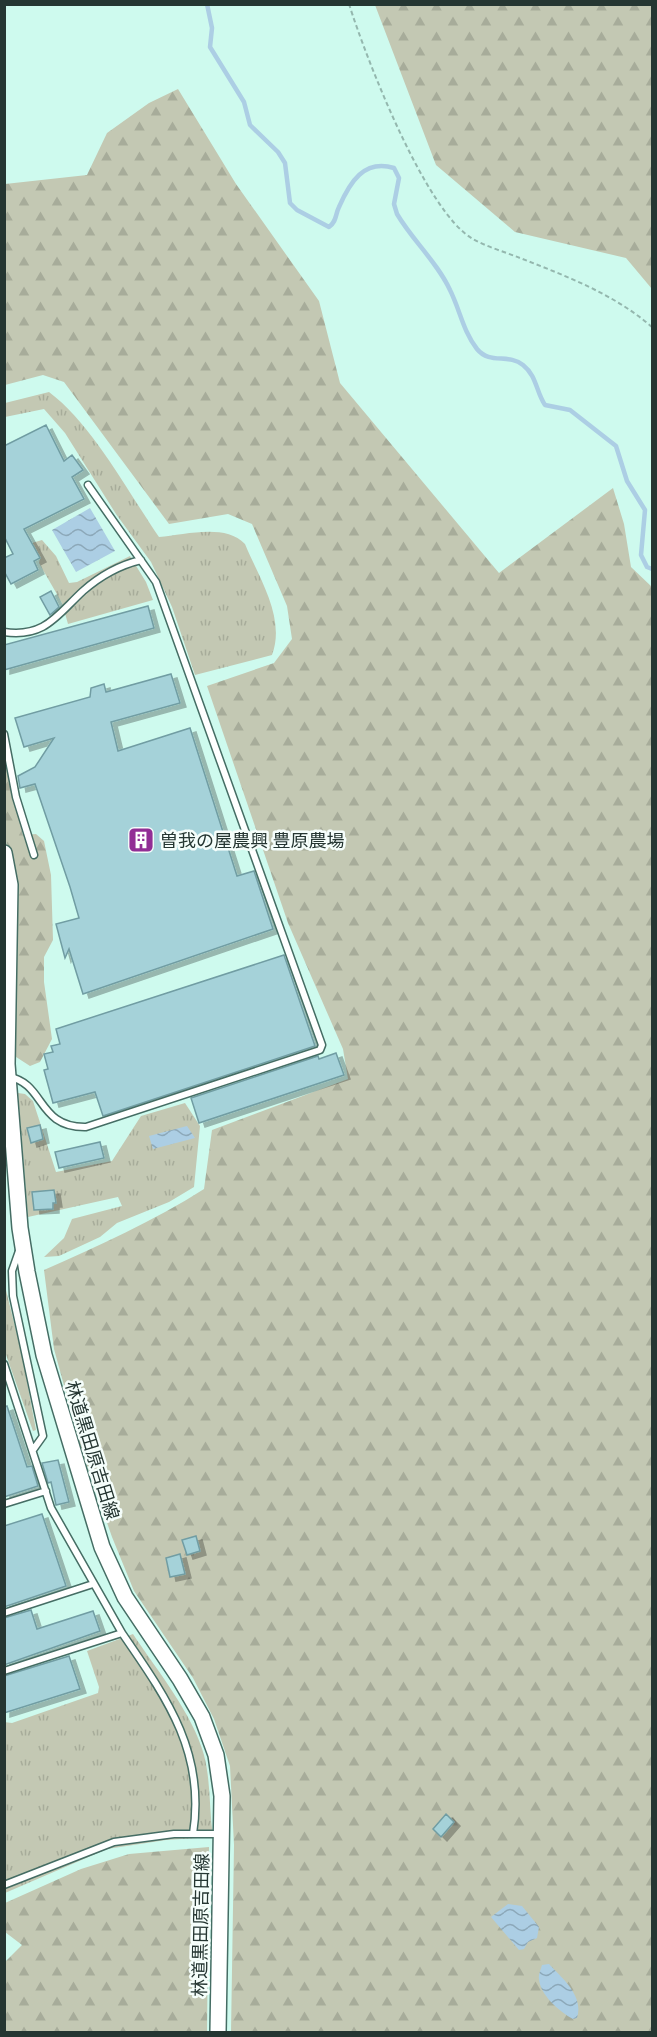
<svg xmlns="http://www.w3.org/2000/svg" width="657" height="2037" viewBox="0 0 657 2037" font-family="Lato,'Noto Sans JP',sans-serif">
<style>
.grass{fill:url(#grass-tufts);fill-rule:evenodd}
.forest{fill:url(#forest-firs)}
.water{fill:url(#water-waves)}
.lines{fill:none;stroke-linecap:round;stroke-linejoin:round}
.stream{stroke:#accee4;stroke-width:4.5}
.building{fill:#a5d2d9;stroke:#719da3;stroke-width:1.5;filter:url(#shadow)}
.service-casing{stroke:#456d64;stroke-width:9}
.tertiary-casing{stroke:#456d64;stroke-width:18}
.path{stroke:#94b7ae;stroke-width:2;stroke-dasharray:4.5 3;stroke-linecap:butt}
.service{stroke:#fff;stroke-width:6}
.tertiary{stroke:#fff;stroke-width:15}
.labels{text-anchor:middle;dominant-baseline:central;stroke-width:5;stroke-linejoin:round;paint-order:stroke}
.poi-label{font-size:18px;fill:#253632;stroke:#f5fefb;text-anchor:start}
.street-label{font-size:18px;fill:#253632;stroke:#f5fefb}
</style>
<defs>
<pattern id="grass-tufts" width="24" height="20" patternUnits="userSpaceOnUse" patternTransform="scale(1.5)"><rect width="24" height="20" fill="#c3c8b3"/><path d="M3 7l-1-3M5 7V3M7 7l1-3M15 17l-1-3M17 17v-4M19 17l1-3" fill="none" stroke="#a7ac9a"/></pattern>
<pattern id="forest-firs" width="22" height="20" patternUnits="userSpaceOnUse" patternTransform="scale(1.5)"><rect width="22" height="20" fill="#c3c8b3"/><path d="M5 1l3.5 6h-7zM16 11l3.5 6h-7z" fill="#a7ac9a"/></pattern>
<pattern id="water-waves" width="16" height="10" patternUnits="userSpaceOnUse" patternTransform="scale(1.5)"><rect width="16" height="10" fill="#accee4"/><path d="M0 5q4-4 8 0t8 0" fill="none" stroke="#8ca8b9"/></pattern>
<filter id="shadow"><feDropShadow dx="6" dy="4" stdDeviation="0" flood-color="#0004"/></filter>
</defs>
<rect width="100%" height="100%" fill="#cefaee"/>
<!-- grass -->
<path class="grass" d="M49 392C92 424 128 492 159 537 185 535 225 523 245 544 259 578 286 618 272 655L195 675 172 607 151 562 116 514 65 433 44 409 5 417V403Z
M42 540 56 556 69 583 77 582 130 556 146 582 153 600 68 624 62 603 39 563 40 558 32 543Z
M18 1093 25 1094 33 1101 56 1172 112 1161 141 1116 185 1103 200 1126 194 1187 169 1202 117 1223 100 1237 59 1256 44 1257 64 1238 72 1219 122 1206 118 1197 28 1217ZM54 1190 56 1203H53V1209L35 1210 32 1193Z
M4 1282 22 1355 36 1430 33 1431 5 1352Z
M133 1634C156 1669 193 1714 204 1755 211 1782 209 1810 213 1837L166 1840 107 1849 5 1893 4 1722 12 1723 98 1693 99 1687 87 1651Z"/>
<!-- forest -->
<path class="forest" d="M375 5H652V289L626 258 515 232 436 165Z
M178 89 236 184 319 301 340 383 499 573 613 488 624 524 631 567 652 587V2032H231L234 1845 230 1766 214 1719 193 1678 134 1591 112 1537 82 1451 54 1349 44 1270C98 1246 154 1221 204 1189L212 1130 348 1079 343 1049 288 923 207 686 274 663 292 639 287 606 252 524 228 514 169 524 64 382 43 375 5 385V184L87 175 107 133 149 103Z
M4 756 23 835 36 834 44 841 51 875 53 940 44 957V982L52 1039 40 1062 30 1066 13 1055V888L4 829Z
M209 1847 207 2032H5V1962L22 1945 5 1932V1903L81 1869 129 1854Z"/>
<!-- water -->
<path class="water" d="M90 508 115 551 76 572 52 530Z
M187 1126 195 1138 153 1149 149 1136Z
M508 1904 522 1906 539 1927 537 1938 528 1942 524 1949 519 1950 491 1917Z
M549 1964C563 1979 584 1996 577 2018L573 2019C560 2012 540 1995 539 1979 538 1975 541 1969 542 1965Z"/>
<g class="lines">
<!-- stream -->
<path class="stream" d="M207 4 212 28 210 47 244 102 250 125 278 152 285 163 290 203 297 210 329 227C337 221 335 215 339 207 350 182 364 159 394 168L399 178 394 204 397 214C413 241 437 262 450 290 460 310 463 331 477 349 490 365 508 353 523 365 537 376 536 392 545 405L570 410 616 446 627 481 645 510 641 555 647 567 652 569"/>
</g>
<!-- building -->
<path class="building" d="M46 425 64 461 72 455 83 470 72 477 84 499 24 529 40 558 34 561 38 570 11 584 4 571V558L13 554 4 536V446Z
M51 591 59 607 50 615 40 597Z
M148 606 154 628 4 670V645Z
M171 674 180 703 111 722 118 751 190 728 237 876 254 871 273 929 83 994 69 949 65 958 56 924 79 918 70 887 35 784 20 788 18 776 35 767 54 738 24 747 15 718 90 697 91 688 104 684 106 692Z
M284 955 315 1046 103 1116 95 1092 53 1103 44 1070 48 1069 44 1054 53 1052 51 1046 60 1044 56 1029Z
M336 1053 344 1075 199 1123 191 1098 318 1056 319 1059Z
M40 1125 43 1139 31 1143 27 1128Z
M100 1142 104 1158 59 1168 55 1152Z
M54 1190 56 1203H53V1209L34 1210 32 1192Z
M7 1406 27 1467 32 1466 38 1486 4 1497V1407Z
M58 1460 69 1502 56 1505 51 1482 48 1483 42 1463Z
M42 1514 66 1586 4 1607V1526Z
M196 1536 200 1551 187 1555 182 1540Z
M180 1554 185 1574 170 1577 166 1558Z
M31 1610 37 1629 93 1611 100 1631 4 1665V1618Z
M69 1656 80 1689 4 1713V1676Z
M446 1814 454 1822 441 1837 433 1829Z"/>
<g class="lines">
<defs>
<path id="service" d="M4 632C45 638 57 615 83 591 100 576 120 565 141 560
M4 734 16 797 34 855
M9 1077C45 1083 37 1128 86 1127L320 1050 322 1045 156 582 88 485
M19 1251 12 1271 13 1296 43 1436 33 1450
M4 1364 51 1508 122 1633 4 1671
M4 1504 46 1491
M4 1613 93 1584
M122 1633C166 1697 206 1752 193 1834
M4 1885 114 1842 174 1834H220"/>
<path id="tertiary" d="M4 853 10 885 7 1064 20 1228 27 1272 44 1355 102 1547 125 1597 180 1679 202 1717 216 1755 222 1796 218 2032"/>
</defs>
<!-- service casing -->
<use href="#service" class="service-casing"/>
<!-- tertiary casing -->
<use href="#tertiary" class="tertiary-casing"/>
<!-- path -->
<path class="path" d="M349 4C366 58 426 213 473 239 487 247 505 252 520 258 566 276 614 294 652 327"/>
<!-- service -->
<use href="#service" class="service"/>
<!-- tertiary -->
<use href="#tertiary" class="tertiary"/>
</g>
<!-- icons -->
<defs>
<symbol id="building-square" viewBox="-11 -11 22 22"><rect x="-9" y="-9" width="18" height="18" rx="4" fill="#922e95" stroke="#f5fefb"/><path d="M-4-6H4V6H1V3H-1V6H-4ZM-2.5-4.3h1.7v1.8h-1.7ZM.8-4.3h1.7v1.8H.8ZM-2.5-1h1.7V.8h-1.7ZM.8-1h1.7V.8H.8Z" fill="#fff"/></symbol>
</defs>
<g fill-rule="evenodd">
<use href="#building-square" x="126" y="825" width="30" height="30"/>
</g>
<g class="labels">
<!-- poi labels -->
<g class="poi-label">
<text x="160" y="840">曽我の屋農興 豊原農場</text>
</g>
<!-- street labels -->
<g class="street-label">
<text transform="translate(93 1450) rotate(73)">林道黒田原吉田線</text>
<text transform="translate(200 1925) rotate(-89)">林道黒田原吉田線</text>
</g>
</g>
<!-- border -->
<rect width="657" height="2037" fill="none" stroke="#253632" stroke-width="12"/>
</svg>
